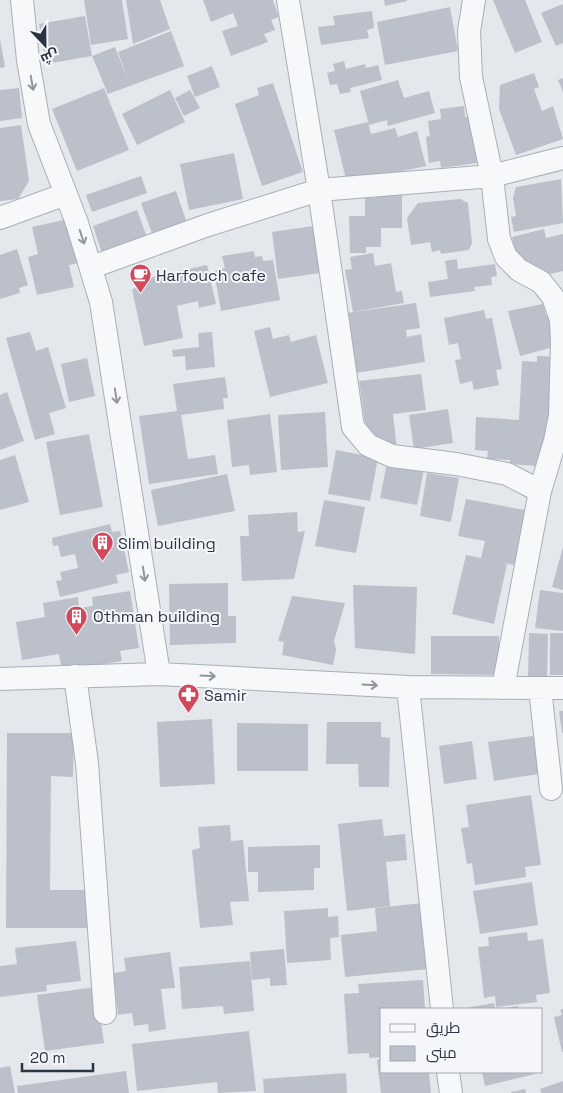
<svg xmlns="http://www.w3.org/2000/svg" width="563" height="1093" viewBox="0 0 563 1093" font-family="'Space Grotesk',Cairo,sans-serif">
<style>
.building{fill:#bbc0ca}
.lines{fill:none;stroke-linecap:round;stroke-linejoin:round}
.minor-casing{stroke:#a9aeb7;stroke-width:24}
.minor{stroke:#f7f8fa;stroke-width:22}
.oneway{stroke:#9196a0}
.labels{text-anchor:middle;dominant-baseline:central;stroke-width:4;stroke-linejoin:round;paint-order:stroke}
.poi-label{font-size:16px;fill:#2b3445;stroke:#f4f6f9;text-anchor:start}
</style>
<rect width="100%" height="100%" fill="#e4e7ec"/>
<!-- building -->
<path class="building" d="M84 0H122L128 39 91 45Z
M126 0H160L170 29 133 44Z
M203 0H273L279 17 271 20 275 30 264 34 268 42 231 56 222 31 238 26 233 13 211 22Z
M384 0H407V1L385 6Z
M493 0H525L542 42 515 53Z
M563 4V43L556 46 541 13Z
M450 7 458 51 385 65 377 22Z
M372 11 374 28 367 30 369 38 321 45 318 27 335 25 333 16Z
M85 16 92 56 46 64 39 24Z
M171 31 184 66 108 94 92 56 115 47 129 83 118 52Z
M0 39 5 67 0 68Z
M344 61 346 69 365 64 366 68 378 65 382 80 350 88 351 92 340 94 337 84 330 85 327 73 335 71 333 64Z
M212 66 220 87 195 97 187 76Z
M534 73 539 87 534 89 542 111 553 106 563 139 516 155 499 109 500 85Z
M563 78V92L558 80Z
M398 80 404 98 429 91 435 113 388 126 387 120 369 125 360 91Z
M273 83 303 172 262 186 235 104 259 95 257 88Z
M19 88 22 118 0 121V90Z
M104 88 129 150 77 171 52 109Z
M170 90 185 122 137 145 122 114Z
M190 90 200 108 184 116 175 98Z
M464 106 465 117H471L477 163 441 168 440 161 429 163 426 137 430 136 428 121 441 119 440 109Z
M368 122 371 134 395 128 398 137 417 131 426 166 347 183 334 130Z
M21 125 29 181 18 199 0 201V128Z
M234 153 243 199 189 210 180 164Z
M141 176 147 193 92 212 86 195Z
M561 179 563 223 514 232 511 217 516 216 513 198 516 187Z
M376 190H402V228H381V247H366V253H350L349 216H365V198H376Z
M176 191 188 226 154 239 141 203Z
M460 199 468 203 472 243 469 250 441 254 440 250 432 252 430 242 411 245 407 218 418 203Z
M137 210 148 240 103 256 93 226Z
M68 219 78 263 69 265 74 287 37 295 28 257 38 254 32 227Z
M320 225 327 272 278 279 272 232Z
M544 229 546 238 563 234V271L541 276 518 265 512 237Z
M17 249 28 285 19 288 20 293 0 299V255Z
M254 251 255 257 262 256 263 261 273 260 280 300 221 311 214 271 225 268 222 256Z
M373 253 375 266 391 263 396 292 402 291 404 303 353 312 345 270 352 269 350 257Z
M457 259 458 269 495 264 497 276 491 277 492 285 474 287 475 291 430 297 428 282 448 279 445 261Z
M207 265 216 304 199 308 198 301 177 306 183 338 144 346 132 289 140 287 139 280Z
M416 303 420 328 406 330 407 337 421 334 425 362 356 373 347 313Z
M543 304 546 316 553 314 561 345 520 356 508 311Z
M484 310 486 319 492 318 502 369 496 370 499 385 474 390 472 381 460 384 455 360 461 359 458 343 449 345 444 318Z
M270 327 273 339 289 335 291 342 316 335 328 383 270 397 254 331Z
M30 332 36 351 48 347 66 408 49 413 55 434 35 440 6 338Z
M212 332 215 367 186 370 185 356 173 357 172 350 199 347 198 333Z
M537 356 558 357 553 447 536 466 510 464V460L487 459 488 451 475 450 476 417 519 420 522 361 537 362Z
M87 358 95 396 69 402 61 364Z
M421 374 426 410 393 414 397 450 366 431 359 381Z
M225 377 228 398H223L224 409 181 415 188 459 215 455 218 474 149 484 139 416 177 411 173 384Z
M7 392 24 441 0 450V395Z
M448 409 453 443 414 449 409 415Z
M325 412 328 467 281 470 278 415Z
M270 414 277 472 250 475 249 465 232 467 227 420Z
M89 434 103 507 60 515 46 442Z
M336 450 378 458 370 501 328 494Z
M15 455 29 502 0 510V460Z
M387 463 424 469 417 505 380 498Z
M427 473 459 478 451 522 420 516Z
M227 474 235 511 158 526 151 490Z
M466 499 530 511 519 566 499 562 507 564 494 624 452 614 466 555 481 558 485 541 458 536Z
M324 500 365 507 356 553 315 546Z
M297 512 298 532 305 531 294 579 242 581 240 536H249L248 515Z
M110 524 112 532 120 531 129 572 116 575 118 583 60 597 56 581 62 580 60 572 78 568 75 554 61 557 58 545 53 546 52 538Z
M563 547V590L552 587Z
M228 583V616H236V643L170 645 169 584Z
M353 585 417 587 415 654 355 648Z
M540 590 563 593V631L535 628Z
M130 591 139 648 120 651 122 661 62 671 59 654 22 660 16 622 45 617 43 603 78 597 79 608 93 606 92 597Z
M292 596 345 603 334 641 336 650 333 665 282 655 284 642 278 641Z
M529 633 548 634 547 680H528Z
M550 633H563V675H550Z
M431 636H499V675L431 674Z
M559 711H563V733H562Z
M212 719 215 784 160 787 157 722Z
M327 722H381V737L390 738 389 787H359L358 764H326Z
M237 723 308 724V771H237Z
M7 733H74L73 777 51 776 50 890H89V928H6Z
M533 736 539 774 494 781 488 742Z
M472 741 477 779 444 784 439 746Z
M531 795 541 865 525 867 526 877 475 885 472 863 467 864 461 828 469 827 466 805Z
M382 819 384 836 405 834 407 860 386 862 390 906 347 911 338 824Z
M230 825 231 841 243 840 249 901 230 902 233 925 200 928 192 850 200 848 198 827Z
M320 845V868H314V890L258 892V872H248V847Z
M532 882 538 925 480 934 473 891Z
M423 903 429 969 345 977 341 935 377 931 375 908Z
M328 908V917L338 916 339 937 330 938 331 960 287 963 284 911Z
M527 932 528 941 543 939 550 993 536 995 537 1002 496 1007 495 996 484 998 478 947 489 946 488 937Z
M76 941 81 981 46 985 47 991 0 997V966L17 964 15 948Z
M284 949 287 985 270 986V978L252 980 250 952Z
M170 952 175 988 161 989 166 1029 149 1032 148 1024 134 1026 132 1013 118 1015 113 973 126 971 124 958Z
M250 961 254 1011 224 1014 223 1006 182 1009 179 967Z
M423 980 425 1009H382V1057L369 1058V1053L348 1054 344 994 359 993 358 984Z
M96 987 104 1043 45 1051 37 995Z
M494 1003 495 1009H466V1008Z
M518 1006V1009H505V1008Z
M563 1009V1052H562L554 1017 562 1015 560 1010Z
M249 1031 256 1091 218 1093 217 1082 137 1091 132 1044Z
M382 1059V1072H429L431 1093H381L377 1060Z
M10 1066 15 1093H0V1068Z
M126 1071 129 1093H18L17 1086Z
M482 1072H534L535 1074 485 1086Z
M346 1073 347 1093H264L263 1079Z
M563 1081V1093H541L540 1089Z
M525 1089 526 1093H511V1092Z"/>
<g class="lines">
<defs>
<path id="minor" d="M22 0 28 60 39 124 77 223 101 302 159 674
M288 0 319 190 353 427 368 445 392 456 456 464 507 474 540 491
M474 0 469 31 471 77 492 176 499 239 506 257 519 270 541 282 553 297 561 320 562 342 560 416 555 441 540 491 503 688
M0 218 66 194
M92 267 208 225 319 190 492 176 563 158
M75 676 87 763 105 1013
M0 679 159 674 408 687 563 688
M408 687 442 1009
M540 688 551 789
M448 1072 451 1093"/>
</defs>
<!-- minor casing -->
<use href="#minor" class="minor-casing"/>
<!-- minor -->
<use href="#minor" class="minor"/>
</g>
<!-- one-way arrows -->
<defs><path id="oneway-shaft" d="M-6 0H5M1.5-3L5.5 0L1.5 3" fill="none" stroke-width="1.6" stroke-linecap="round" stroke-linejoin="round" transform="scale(1.25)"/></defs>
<g class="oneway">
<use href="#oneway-shaft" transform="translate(32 83) rotate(80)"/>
<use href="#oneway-shaft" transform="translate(82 237) rotate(72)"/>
<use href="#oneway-shaft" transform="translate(116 396) rotate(81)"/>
<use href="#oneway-shaft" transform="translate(144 574) rotate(81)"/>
<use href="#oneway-shaft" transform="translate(208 676) rotate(3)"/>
<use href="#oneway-shaft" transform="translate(370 685) rotate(3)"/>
</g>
<!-- icons -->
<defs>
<symbol id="cafe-pin" viewBox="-11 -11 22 30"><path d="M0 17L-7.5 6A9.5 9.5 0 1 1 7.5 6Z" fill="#d1495b" stroke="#f4f6f9"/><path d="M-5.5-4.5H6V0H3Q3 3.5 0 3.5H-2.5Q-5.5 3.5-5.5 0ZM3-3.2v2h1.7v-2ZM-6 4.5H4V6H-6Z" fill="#fff"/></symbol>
<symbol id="building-pin" viewBox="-11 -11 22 30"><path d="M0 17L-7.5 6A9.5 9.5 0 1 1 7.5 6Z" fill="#d1495b" stroke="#f4f6f9"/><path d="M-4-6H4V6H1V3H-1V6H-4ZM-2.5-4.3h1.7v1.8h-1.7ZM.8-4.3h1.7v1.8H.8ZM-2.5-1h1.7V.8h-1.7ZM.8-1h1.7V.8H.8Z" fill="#fff"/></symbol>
<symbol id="pharmacy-pin" viewBox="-11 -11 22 30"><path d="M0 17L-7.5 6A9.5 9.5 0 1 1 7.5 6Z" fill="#d1495b" stroke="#f4f6f9"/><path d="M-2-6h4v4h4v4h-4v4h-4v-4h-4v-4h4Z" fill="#fff"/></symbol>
</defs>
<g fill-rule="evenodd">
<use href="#cafe-pin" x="128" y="262" width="25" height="34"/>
<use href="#building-pin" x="90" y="530" width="25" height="34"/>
<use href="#building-pin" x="64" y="604" width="25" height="34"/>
<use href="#pharmacy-pin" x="176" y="682" width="25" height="34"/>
</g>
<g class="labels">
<!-- poi labels -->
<g class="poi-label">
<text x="156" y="275">Harfouch cafe</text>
<text x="118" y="543">Slim building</text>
<text x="93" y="616">Othman building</text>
<text x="204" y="695">Samir</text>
</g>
</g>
<!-- legend -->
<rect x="380" y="1008" width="162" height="65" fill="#f4f6f9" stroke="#a4a8b1"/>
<rect x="390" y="1024" width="25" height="8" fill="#f7f8fa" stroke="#a4a8b1"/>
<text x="426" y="1033" font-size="15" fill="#2b3445">طريق</text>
<rect x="390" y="1046" width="25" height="15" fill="#bbc0ca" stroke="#a4a8b1"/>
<text x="426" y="1058" font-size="15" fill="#2b3445">مبنى</text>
<!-- north arrow -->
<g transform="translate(45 45) rotate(158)" stroke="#f4f6f9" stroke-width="4" paint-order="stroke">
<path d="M0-4L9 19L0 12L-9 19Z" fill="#2b3445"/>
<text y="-8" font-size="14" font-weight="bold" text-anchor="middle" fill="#2b3445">ش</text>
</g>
<!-- scale -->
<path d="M22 1063v8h71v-8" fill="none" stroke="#2b3445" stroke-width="2.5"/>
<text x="30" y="1063" font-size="15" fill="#2b3445" stroke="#f4f6f9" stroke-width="4" paint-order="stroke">20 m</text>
</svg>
